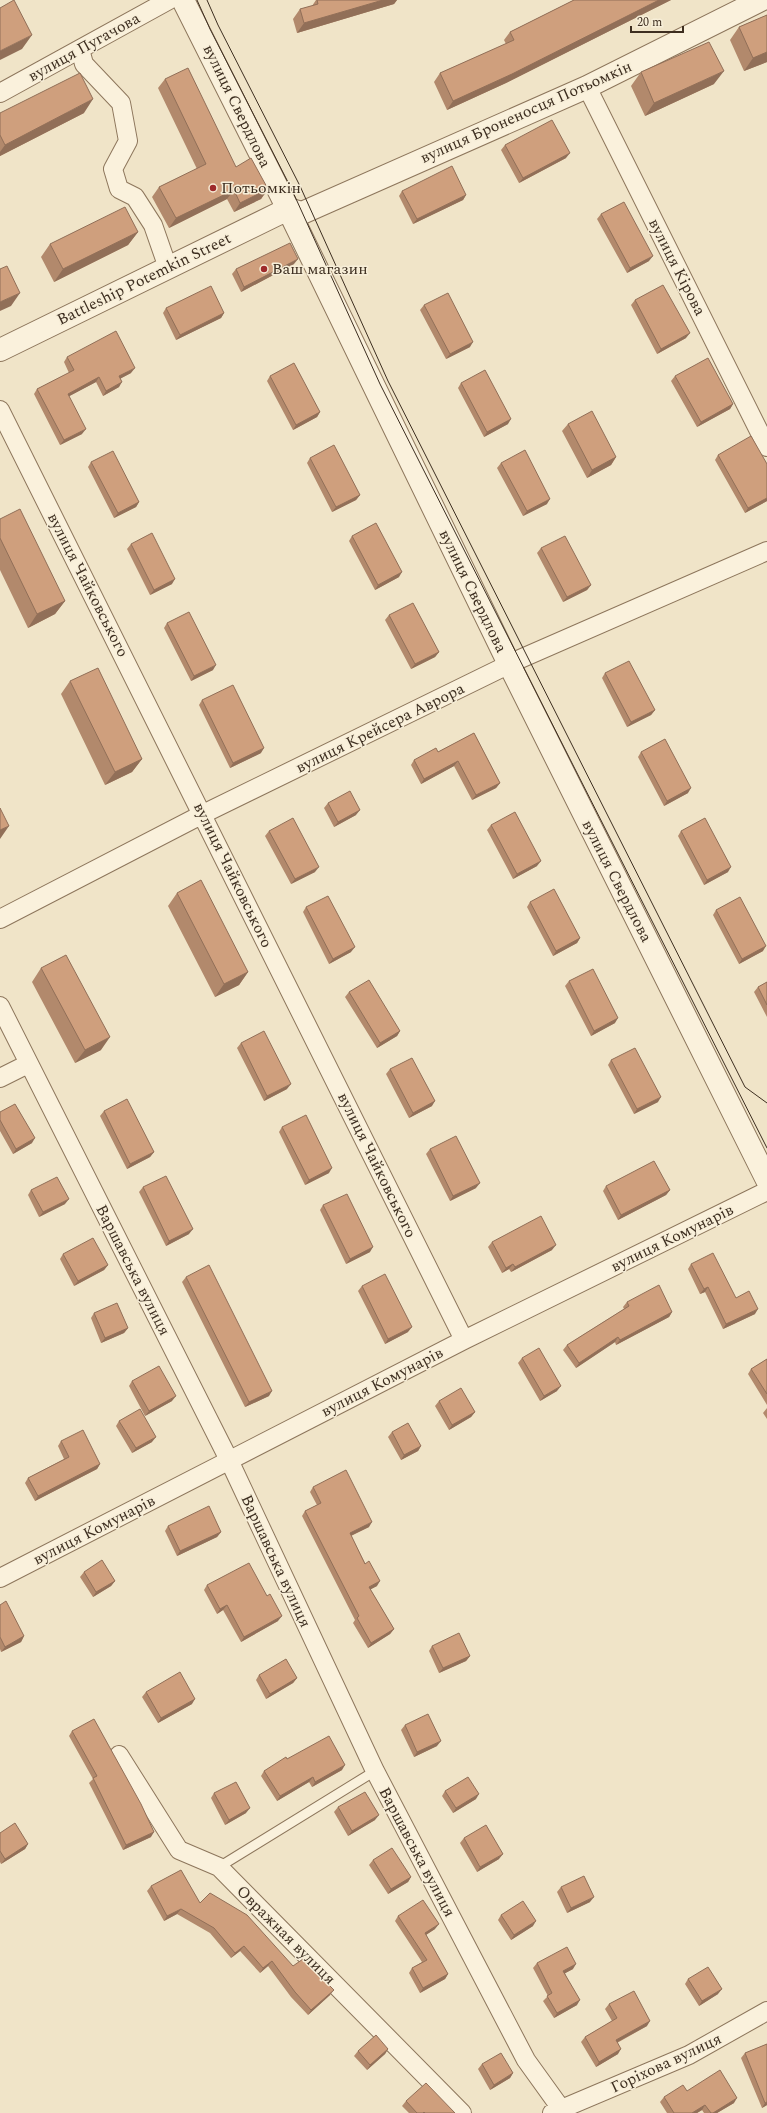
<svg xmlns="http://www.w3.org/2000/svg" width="767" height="2113" viewBox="0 0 767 2113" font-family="Spectral,serif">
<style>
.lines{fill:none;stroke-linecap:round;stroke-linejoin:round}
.service-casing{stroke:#8d765c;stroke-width:11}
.minor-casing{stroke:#8d765c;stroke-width:20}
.tertiary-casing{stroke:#8d765c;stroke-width:24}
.service{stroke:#faf1dc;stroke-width:9}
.minor{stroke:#faf1dc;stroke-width:18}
.tertiary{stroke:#faf1dc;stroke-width:22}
.tram{stroke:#3d2e20;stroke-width:1}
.wall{fill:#b2896c}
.shaded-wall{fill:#916f58}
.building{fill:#cf9f7d;stroke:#916f58}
.poi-dot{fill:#9e2a2b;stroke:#f7eed8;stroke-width:1.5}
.labels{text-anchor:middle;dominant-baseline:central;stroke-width:3;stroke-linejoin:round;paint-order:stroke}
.street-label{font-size:16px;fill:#3d2e20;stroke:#f7eed8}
.poi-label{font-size:16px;fill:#3d2e20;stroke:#f7eed8;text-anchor:start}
</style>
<rect width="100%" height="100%" fill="#f0e4c8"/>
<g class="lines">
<defs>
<path id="service" d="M219 1867 375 1771"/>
<path id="minor" d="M80 49 84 64 121 103 128 141 113 169 119 189 135 197 153 225 168 268
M587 87 767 447
M0 93 169 0
M0 410 464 1340
M0 919 203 814 520 659 767 551
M0 1006 229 1460 375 1771 526 2060 562 2110
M0 1078 28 1064
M0 1578 464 1340 767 1191
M119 1755 179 1850 219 1867 462 2113
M552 2113 689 2055 767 2011"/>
<path id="tertiary" d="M183 0 288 209 510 666 767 1180
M0 350 288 209 302 213 587 87 761 0"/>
</defs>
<!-- service casing -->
<use href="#service" class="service-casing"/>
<!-- minor casing -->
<use href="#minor" class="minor-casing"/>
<!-- tertiary casing -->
<use href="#tertiary" class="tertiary-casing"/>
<!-- service -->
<use href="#service" class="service"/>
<!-- minor -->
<use href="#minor" class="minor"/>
<!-- tertiary -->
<use href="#tertiary" class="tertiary"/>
<!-- tram -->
<path class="tram" d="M197 0 210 29 292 190 380 384 767 1148
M207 0 218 25 300 186 388 381 745 1087 767 1103"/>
</g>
<!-- wall -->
<path class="wall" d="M316 0H397L394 4 297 33 293 19 300 9 312 6Z
M574 0H671L506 83 447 110 434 82 440 73 506 44 504 40 510 32Z
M767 15V62L744 71 730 40 739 27Z
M641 72 714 84 645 116 631 86Z
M165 79 236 167 268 189 261 199 234 212 227 199 169 228 152 197 159 187 197 169 158 88Z
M0 113H84L0 156Z
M505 145 566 158 519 183 501 150Z
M402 191 466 195 463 200 413 224 399 196Z
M601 214 649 261 627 273 597 219Z
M138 232 128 245 54 282 41 257 50 244Z
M294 264 241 292 232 274 236 269Z
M635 300 686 338 657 354 631 305Z
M424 305 470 347 446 359 420 310Z
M166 308 224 313 221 318 176 340 163 313Z
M67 357 131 373 121 378 119 387 103 396 96 382 69 396 82 434 60 445 34 394 37 389 69 373 64 362Z
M270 376 320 412 317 417 293 430 267 381Z
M675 376 733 404 730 409 697 427 671 381Z
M461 383 508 424 484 437 458 388Z
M568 424 616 457 611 465 587 478 562 431Z
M718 455 767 464V501L745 513 715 460Z
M310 458 360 495 356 500 332 512 307 463Z
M91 462 139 502 136 507 114 518 88 467Z
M501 463 547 504 523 516 497 468Z
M0 519 65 601 55 614 28 628 0 570Z
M352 536 399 577 375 590 349 541Z
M131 544 172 584 150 595 127 549Z
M541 548 591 585 587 590 563 602 537 553Z
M389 615 439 652 435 657 411 669 385 620Z
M167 623 213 670 191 681 164 628Z
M605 673 655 710 651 715 627 727 602 678Z
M70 681 142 759 132 772 105 785 61 694Z
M202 700 261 753 230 768 199 705Z
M474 733 500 783 496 788 472 800 454 766 421 784 411 765 414 760 438 752Z
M641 752 688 793 664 806 638 757Z
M328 803 356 815 334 827 324 808Z
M491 825 537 866 513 879 487 830Z
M269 831 315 872 291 884 265 836Z
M681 831 728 872 704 885 678 836Z
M177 893 248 972 239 985 215 997 168 906Z
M530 902 580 938 577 943 553 956 527 907Z
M306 907 351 952 329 964 303 912Z
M716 910 763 951 739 964 713 915Z
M41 968 101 1050 75 1063 32 982Z
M569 981 615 1023 591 1036 565 986Z
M767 982V1017L754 992 758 987Z
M349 992 400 1031 397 1036 377 1048 345 997Z
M241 1043 287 1089 264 1101 237 1048Z
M611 1060 658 1102 634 1114 608 1065Z
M390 1069 432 1106 409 1118 386 1074Z
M104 1111 154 1152 150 1157 127 1169 100 1116Z
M0 1112 32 1143 13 1154 0 1131Z
M282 1127 329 1173 305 1185 279 1132Z
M430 1149 476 1188 450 1201 426 1154Z
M606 1186 670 1190 666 1195 618 1220 603 1191Z
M143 1187 189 1234 166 1246 139 1192Z
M31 1190 65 1204 39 1217 28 1195Z
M323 1205 370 1252 346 1264 320 1210Z
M492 1242 552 1250 511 1272 509 1269 502 1273 488 1247Z
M63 1254 108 1265 104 1270 74 1286 60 1259Z
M691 1264 736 1298 755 1314 723 1329 705 1292 700 1294 688 1269Z
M186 1277 269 1396 245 1407 182 1282Z
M362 1286 408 1332 385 1344 358 1291Z
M627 1302 672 1312 669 1317 616 1345 615 1342 576 1368 563 1350 567 1345 624 1309 623 1307Z
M94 1313 128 1328 124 1333 101 1343 91 1318Z
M522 1358 557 1391 540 1401 518 1363Z
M767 1359V1405L748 1374 751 1369Z
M132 1381 172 1401 145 1416 129 1386Z
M439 1401 475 1412 471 1417 449 1430 435 1406Z
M767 1408V1419L763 1413Z
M119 1421 152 1442 132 1453 116 1426Z
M392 1432 421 1446 418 1451 401 1460 388 1437Z
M61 1441 100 1464 97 1469 35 1501 25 1483 28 1478 64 1459 58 1446Z
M313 1487 369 1527 351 1536 377 1586 370 1589 394 1629 390 1634 368 1648 353 1623 355 1620 302 1516 305 1511 317 1505 310 1492Z
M168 1526 221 1532 217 1537 177 1556 165 1531Z
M84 1572 115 1581 111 1586 93 1597 80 1577Z
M207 1585 278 1621 241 1642 223 1610 217 1614 204 1590Z
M0 1605 24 1636 21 1642 1 1652 0 1649Z
M432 1646 470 1656 466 1661 439 1673 429 1651Z
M259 1675 297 1678 293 1683 266 1699 256 1680Z
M146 1692 192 1704 158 1723 142 1697Z
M405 1725 437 1746 414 1757 401 1730Z
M72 1731 151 1837 123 1850 89 1783 93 1779 69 1736Z
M287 1759 342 1770 312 1787 309 1782 277 1801 261 1776 264 1771Z
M445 1791 476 1799 453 1813 442 1796Z
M214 1793 246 1813 225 1825 211 1798Z
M338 1807 375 1820 348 1836 334 1812Z
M0 1833 28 1844 25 1849 1 1864 0 1862Z
M464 1838 499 1859 477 1872 460 1843Z
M373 1860 411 1877 408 1882 388 1894 369 1865Z
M151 1886 200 1903 293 1966 330 1995 308 2015 291 1997 268 1966 260 1973 240 1951 231 1958 210 1933 177 1914 164 1921 147 1891Z
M561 1887 590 1902 567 1913 557 1892Z
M501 1915 533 1926 511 1940 498 1920Z
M398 1916 435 1929 426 1935 448 1974 445 1979 420 1993 409 1973 412 1968 422 1962 395 1921Z
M537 1963 573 1969 565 1973 577 2005 554 2018 543 2001 548 1996 533 1968Z
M688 1979 718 1994 699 2006 685 1984Z
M609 2004 647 2026 617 2043 618 2054 596 2067 581 2042 585 2037 612 2021 605 2009Z
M767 2044V2105L762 2108 741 2058 745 2053Z
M388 2049 385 2054 367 2070 354 2056 358 2051Z
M482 2064 513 2073 510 2078 490 2090 478 2069Z
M687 2091 734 2103 717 2113H704L702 2110 697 2113H667L660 2102 664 2097Z
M406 2101 455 2113H409L402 2106Z"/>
<!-- shaded-wall -->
<path class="shaded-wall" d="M383 0H397L394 4 297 33 304 23Z
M659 0H671L506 83 447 110 453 101Z
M32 35 22 49 0 60V51Z
M767 52V62L744 71 753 58Z
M724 71 714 84 645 116 654 103Z
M93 99 84 113 0 156V152L5 145Z
M570 153 566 158 519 183 523 178Z
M268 189 261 199 234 212 240 203Z
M234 190 227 199 169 228 176 218Z
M466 195 463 200 413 224 417 219Z
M138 232 128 245 54 282 63 269Z
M653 256 649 261 627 273 630 268Z
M298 259 294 264 241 292 244 287Z
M20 293 11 306 0 311V302Z
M224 313 221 318 176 340 180 335Z
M690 333 686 338 657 354 661 349Z
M473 342 470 347 446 359 450 354Z
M135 368 131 373 116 381 119 376Z
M99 377 96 382 64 399 68 394Z
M122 382 119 387 103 396 106 391Z
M733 404 730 409 697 427 701 422Z
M320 412 317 417 293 430 296 425Z
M511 419 508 424 484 437 487 432Z
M86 429 82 434 60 445 64 440Z
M616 457 611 465 587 478 592 470Z
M360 495 356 500 332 512 336 507Z
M767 498V501L745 513 748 508Z
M550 499 547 504 523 516 527 511Z
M139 502 136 507 114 518 118 513Z
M402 572 399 577 375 590 378 585Z
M175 579 172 584 150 595 154 590Z
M591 585 587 590 563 602 567 597Z
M65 601 55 614 28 628 37 614Z
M439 652 435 657 411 669 415 664Z
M216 665 213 670 191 681 194 676Z
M655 710 651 715 627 727 631 722Z
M264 748 261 753 230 768 233 763Z
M142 759 132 772 105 785 115 772Z
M458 761 454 766 421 784 424 779Z
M500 783 496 788 472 800 476 795Z
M691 788 688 793 664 806 667 801Z
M360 810 356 815 334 827 338 822Z
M9 826 0 839V830Z
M541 861 537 866 513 879 517 874Z
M319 867 315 872 291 884 295 879Z
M731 867 728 872 704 885 707 880Z
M580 938 577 943 553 956 556 951Z
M766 946 763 951 739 964 742 959Z
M355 947 351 952 329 964 333 959Z
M248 972 239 985 215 997 224 984Z
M618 1018 615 1023 591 1036 594 1031Z
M400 1031 397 1036 377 1048 380 1043Z
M110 1037 101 1050 75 1063 85 1050Z
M291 1084 287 1089 264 1101 267 1096Z
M661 1097 658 1102 634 1114 637 1109Z
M435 1101 432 1106 409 1118 413 1113Z
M35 1138 32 1143 13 1154 16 1149Z
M154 1152 150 1157 127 1169 130 1164Z
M332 1168 329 1173 305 1185 309 1180Z
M480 1183 476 1188 450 1201 453 1196Z
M670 1190 666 1195 618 1220 621 1215Z
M69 1199 65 1204 39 1217 43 1212Z
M193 1229 189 1234 166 1246 169 1241Z
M556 1245 552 1250 511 1272 515 1267Z
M373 1247 370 1252 346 1264 350 1259Z
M513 1264 509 1269 502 1273 506 1268Z
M108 1265 104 1270 74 1286 78 1281Z
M708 1287 705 1292 700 1294 704 1289Z
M758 1309 755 1314 723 1329 726 1324Z
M672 1312 669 1317 616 1345 620 1340Z
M412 1327 408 1332 385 1344 388 1339Z
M128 1328 124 1333 101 1343 105 1338Z
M618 1337 615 1342 576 1368 579 1363Z
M561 1386 557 1391 540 1401 544 1396Z
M272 1391 269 1396 245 1407 249 1402Z
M176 1396 172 1401 145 1416 149 1411Z
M475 1412 471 1417 449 1430 452 1425Z
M156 1437 152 1442 132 1453 136 1448Z
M421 1446 418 1451 401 1460 404 1455Z
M100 1464 97 1469 35 1501 38 1496Z
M372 1522 369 1527 346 1538 350 1533Z
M221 1532 217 1537 177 1556 180 1551Z
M115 1581 111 1586 93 1597 96 1592Z
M380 1581 377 1586 366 1592 369 1587Z
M227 1605 223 1610 217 1614 220 1609Z
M282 1616 278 1621 241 1642 244 1637Z
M394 1629 390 1634 368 1648 371 1643Z
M24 1636 21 1642 1 1652 5 1647Z
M470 1656 466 1661 439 1673 443 1668Z
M297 1678 293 1683 266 1699 270 1694Z
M195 1699 192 1704 158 1723 161 1718Z
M441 1741 437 1746 414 1757 417 1752Z
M345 1765 342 1770 312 1787 315 1782Z
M313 1777 309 1782 277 1801 280 1796Z
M479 1794 476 1799 453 1813 456 1808Z
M250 1808 246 1813 225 1825 229 1820Z
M379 1815 375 1820 348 1836 352 1831Z
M154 1832 151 1837 123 1850 126 1845Z
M28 1844 25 1849 1 1864 5 1859Z
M503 1854 499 1859 477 1872 480 1867Z
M411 1877 408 1882 388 1894 391 1889Z
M594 1897 590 1902 567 1913 571 1908Z
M181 1909 177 1914 164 1921 167 1916Z
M536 1921 533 1926 511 1940 514 1935Z
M439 1924 435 1929 421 1938 425 1933Z
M244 1946 240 1951 231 1958 235 1953Z
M272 1961 268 1966 260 1973 263 1968Z
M576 1964 573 1969 560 1976 563 1971Z
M448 1974 445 1979 420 1993 423 1988Z
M722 1989 718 1994 699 2006 702 2001Z
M334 1990 330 1995 308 2015 311 2010Z
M580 2000 577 2005 554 2018 557 2013Z
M650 2021 647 2026 612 2045 616 2040Z
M388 2049 385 2054 367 2070 370 2065Z
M621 2049 618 2054 596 2067 599 2062Z
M513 2073 510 2078 490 2090 494 2085Z
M737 2098 734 2103 717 2113H713Z
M767 2102V2105L762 2108 765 2103Z
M705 2105 702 2110 697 2113H692Z"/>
<!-- building -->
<path class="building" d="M14 0 32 35 0 51V8Z
M317 0H383L304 23 300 9 318 4Z
M574 0H659L512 74 453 101 440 73 514 40 510 32Z
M767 15V52L753 58 739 27Z
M709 42 724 71 654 103 641 72Z
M188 68 236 167 251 158 268 189 240 203 234 190 176 218 159 187 206 164 165 79Z
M80 73 93 99 5 145 0 135V113Z
M552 120 570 153 523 178 505 145Z
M452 166 466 195 417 219 402 191Z
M624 202 653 256 630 268 601 214Z
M125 207 138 232 63 269 50 244Z
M290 243 298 259 244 287 236 269Z
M7 266 20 293 0 302V269Z
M663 285 690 333 661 349 635 300Z
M211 286 224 313 180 335 166 308Z
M448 293 473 342 450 354 424 305Z
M116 331 135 368 119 376 122 382 106 391 99 377 68 394 86 429 64 440 37 389 74 370 67 357Z
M708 358 733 404 701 422 675 376Z
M294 363 320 412 296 425 270 376Z
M485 370 511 419 487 432 461 383Z
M592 411 616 457 592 470 568 424Z
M751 436 767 464V498L748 508 718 455Z
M334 445 360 495 336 507 310 458Z
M525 450 550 499 527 511 501 463Z
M113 451 139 502 118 513 91 462Z
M20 509 65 601 37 614 0 538V519Z
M376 523 402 572 378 585 352 536Z
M152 533 175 579 154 590 131 544Z
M565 536 591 585 567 597 541 548Z
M413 603 439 652 415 664 389 615Z
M189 612 216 665 194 676 167 623Z
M629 661 655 710 631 722 605 673Z
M98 668 142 759 115 772 70 681Z
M233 685 264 748 233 763 202 700Z
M474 733 500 783 476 795 458 761 424 779 414 760 436 748 438 752Z
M665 739 691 788 667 801 641 752Z
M350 791 360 810 338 822 328 803Z
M0 808 9 826 0 830Z
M515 812 541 861 517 874 491 825Z
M293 818 319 867 295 879 269 831Z
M705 818 731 867 707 880 681 831Z
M201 880 248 972 224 984 177 893Z
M554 889 580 938 556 951 530 902Z
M328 896 355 947 333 959 306 907Z
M740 897 766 946 742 959 716 910Z
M66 955 110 1037 85 1050 41 968Z
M593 969 618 1018 594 1031 569 981Z
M369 980 400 1031 380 1043 349 992Z
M767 982V1005L758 987Z
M264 1031 291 1084 267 1096 241 1043Z
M635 1048 661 1097 637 1109 611 1060Z
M412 1058 435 1101 413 1113 390 1069Z
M127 1099 154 1152 130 1164 104 1111Z
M15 1104 35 1138 16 1149 0 1120V1112Z
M306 1115 332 1168 309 1180 282 1127Z
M456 1136 480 1183 453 1196 430 1149Z
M654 1161 670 1190 621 1215 606 1186Z
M166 1176 193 1229 169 1241 143 1187Z
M57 1177 69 1199 43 1212 31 1190Z
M347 1194 373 1247 350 1259 323 1205Z
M541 1216 556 1245 515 1267 513 1264 506 1268 492 1242Z
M93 1238 108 1265 78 1281 63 1254Z
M713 1253 736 1298 749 1291 758 1309 726 1324 708 1287 704 1289 691 1264Z
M209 1265 272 1391 249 1402 186 1277Z
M385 1274 412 1327 388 1339 362 1286Z
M659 1285 672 1312 620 1340 618 1337 579 1363 567 1345 629 1306 627 1302Z
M117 1303 128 1328 105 1338 94 1313Z
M539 1348 561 1386 544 1396 522 1358Z
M767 1359V1394L751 1369Z
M159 1366 176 1396 149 1411 132 1381Z
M461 1388 475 1412 452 1425 439 1401Z
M140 1409 156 1437 136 1448 119 1421Z
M408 1423 421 1446 404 1455 392 1432Z
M83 1430 100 1464 38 1496 28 1478 69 1457 61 1441Z
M346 1470 372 1522 350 1533 365 1564 369 1561 380 1581 369 1587 394 1629 371 1643 357 1618 359 1616 305 1511 321 1503 313 1487Z
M209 1506 221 1532 180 1551 168 1526Z
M102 1560 115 1581 96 1592 84 1572Z
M249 1563 267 1596 270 1594 282 1616 244 1637 227 1605 220 1609 207 1585Z
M6 1601 24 1636 5 1647 0 1637V1605Z
M459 1633 470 1656 443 1668 432 1646Z
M286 1659 297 1678 270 1694 259 1675Z
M180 1672 195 1699 161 1718 146 1692Z
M428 1714 441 1741 417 1752 405 1725Z
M94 1719 141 1804 154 1832 126 1845 93 1778 97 1776 72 1731Z
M329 1736 345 1765 315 1782 313 1777 280 1796 264 1771 286 1757 287 1759Z
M468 1777 479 1794 456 1808 445 1791Z
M236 1782 250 1808 229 1820 214 1793Z
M365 1792 379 1815 352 1831 338 1807Z
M15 1823 28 1844 5 1859 0 1851V1833Z
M486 1825 503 1854 480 1867 464 1838Z
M392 1848 411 1877 391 1889 373 1860Z
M181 1870 200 1903 210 1893 247 1915 293 1966 303 1959 334 1990 311 2010 295 1992 272 1961 263 1968 244 1946 235 1953 214 1928 181 1909 167 1916 151 1886Z
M584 1876 594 1897 571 1908 561 1887Z
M423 1900 439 1924 425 1933 448 1974 423 1988 412 1968 427 1960 398 1916Z
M523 1901 536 1921 514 1935 501 1915Z
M567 1947 576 1964 563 1971 580 2000 557 2013 547 1996 552 1993 537 1963Z
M708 1967 722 1989 702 2001 688 1979Z
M634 1991 650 2021 616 2040 621 2049 599 2062 585 2037 617 2018 609 2004Z
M376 2035 388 2049 370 2065 358 2051Z
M767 2044V2102L765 2103 745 2053Z
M501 2053 513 2073 494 2085 482 2064Z
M720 2070 737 2098 713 2113H711L705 2105 692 2113H674L664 2097 683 2085 687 2091Z
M426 2083 455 2113H425L424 2112 423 2113H417L406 2101Z"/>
<!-- markers -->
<g class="poi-dot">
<circle cx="213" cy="188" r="4"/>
<circle cx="264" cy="269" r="4"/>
</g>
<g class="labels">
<!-- street labels -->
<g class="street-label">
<text transform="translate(84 47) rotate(-29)">вулиця Пугачова</text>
<text transform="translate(237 106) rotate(64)">вулиця Свердлова</text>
<text transform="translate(526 112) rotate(-24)">вулиця Броненосця Потьомкін</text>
<text transform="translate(677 267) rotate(63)">вулиця Кірова</text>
<text transform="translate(144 279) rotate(-26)">Battleship Potemkin Street</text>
<text transform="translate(88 585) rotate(63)">вулиця Чайковського</text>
<text transform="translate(473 591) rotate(64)">вулиця Свердлова</text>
<text transform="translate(380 728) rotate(-26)">вулиця Крейсера Аврора</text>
<text transform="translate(233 875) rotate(64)">вулиця Чайковського</text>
<text transform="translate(617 881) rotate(63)">вулиця Свердлова</text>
<text transform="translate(377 1165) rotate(64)">вулиця Чайковського</text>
<text transform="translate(672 1238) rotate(-26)">вулиця Комунарів</text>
<text transform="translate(133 1270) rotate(63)">Варшавська вулиця</text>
<text transform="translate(382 1382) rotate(-27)">вулиця Комунарів</text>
<text transform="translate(94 1530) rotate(-27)">вулиця Комунарів</text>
<text transform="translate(276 1561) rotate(65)">Варшавська вулиця</text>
<text transform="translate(417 1852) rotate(62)">Варшавська вулиця</text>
<text transform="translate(286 1935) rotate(45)">Овражная вулиця</text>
<text transform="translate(666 2063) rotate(-25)">Горіхова вулиця</text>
</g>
<!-- poi labels -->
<g class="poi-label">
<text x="221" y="188">Потьомкін</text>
<text x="272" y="269">Ваш магазин</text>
</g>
</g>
<!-- scale -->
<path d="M631 26v6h52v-6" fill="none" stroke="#3d2e20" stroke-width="2"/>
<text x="637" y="26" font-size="12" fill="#3d2e20" stroke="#f7eed8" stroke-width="3" paint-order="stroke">20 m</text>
</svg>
